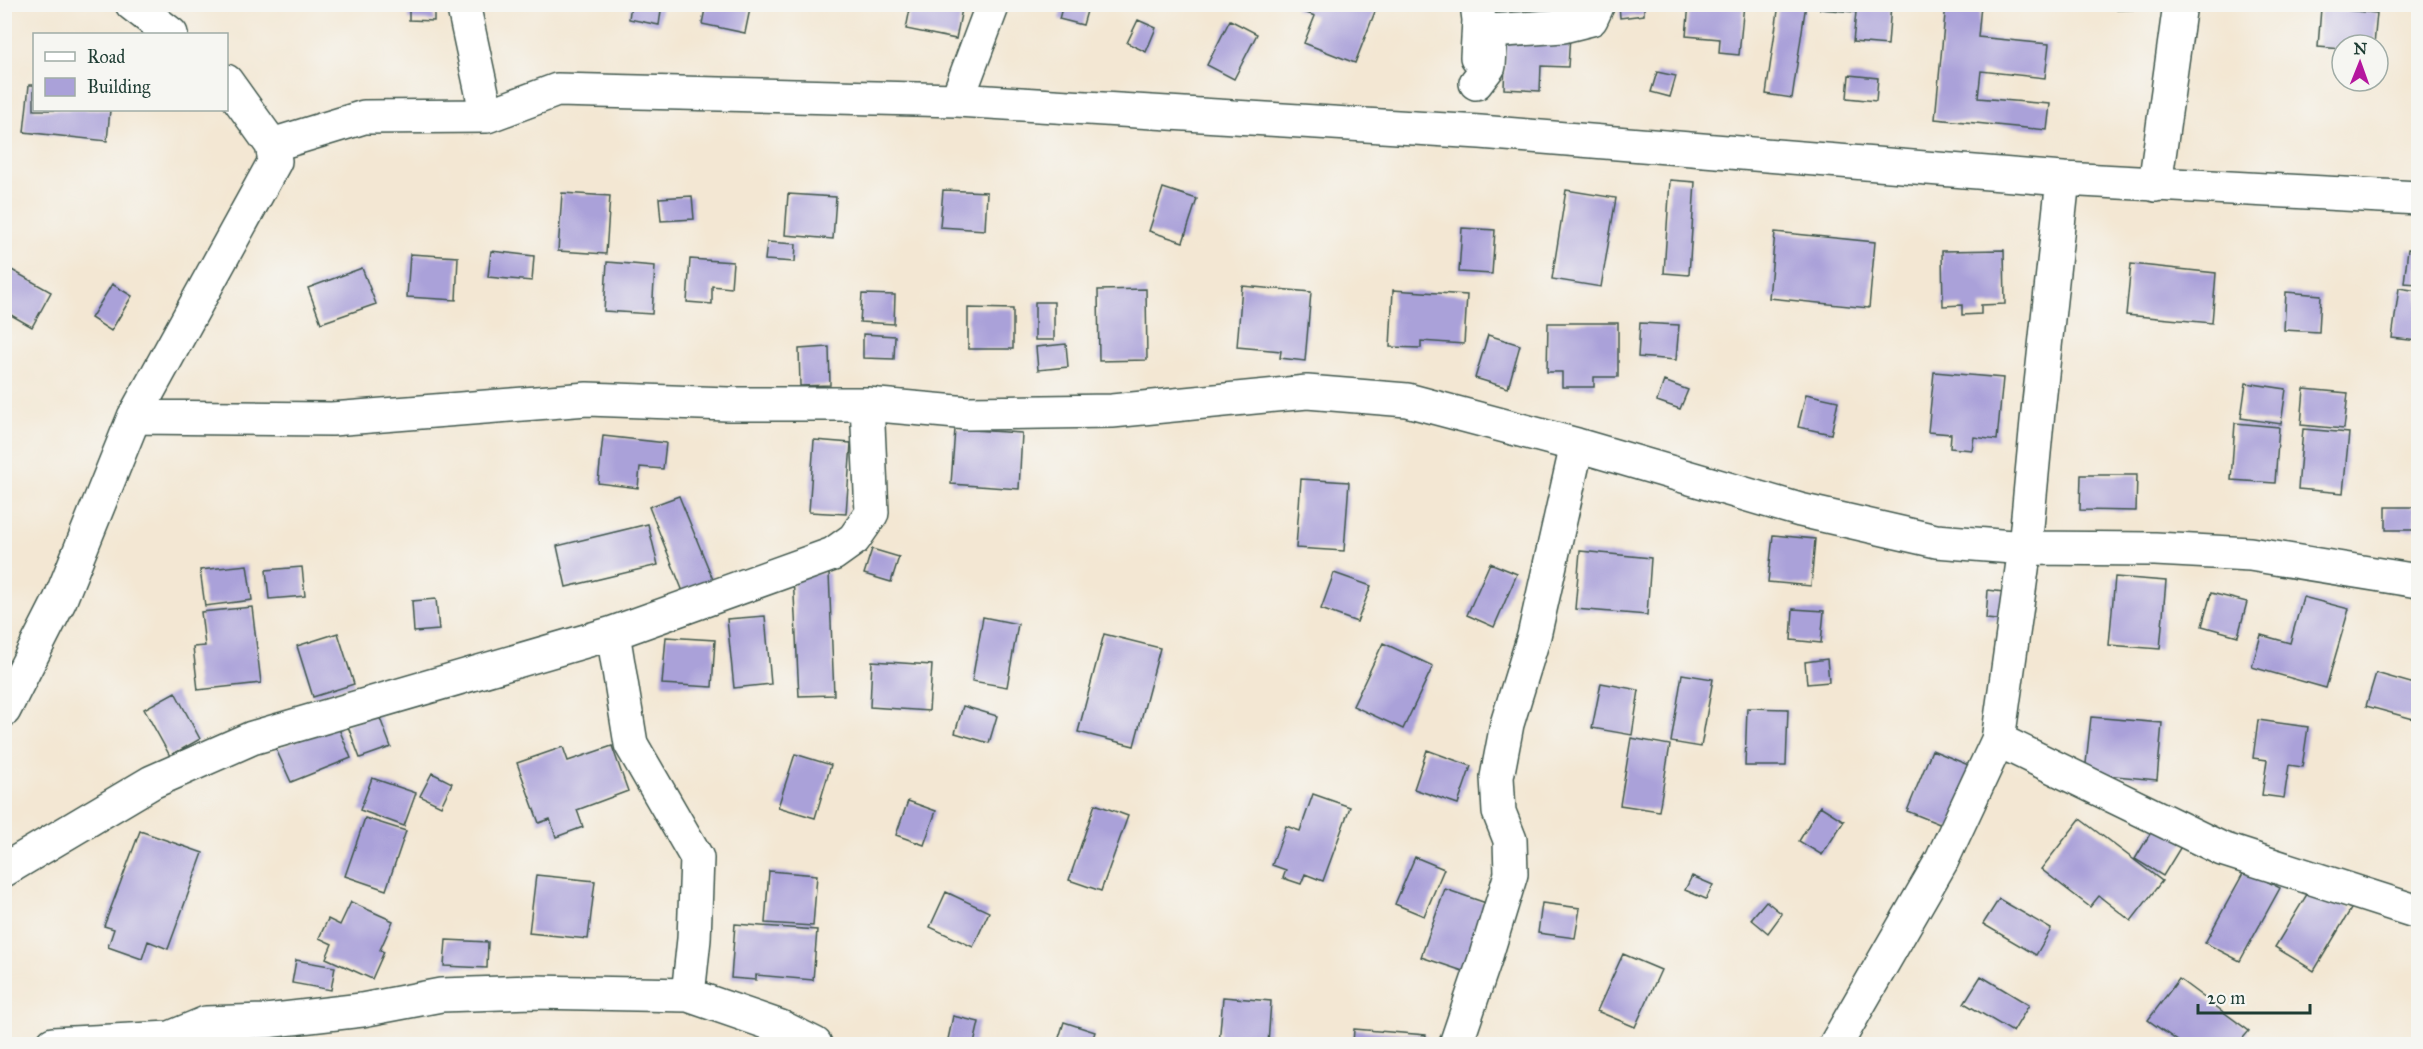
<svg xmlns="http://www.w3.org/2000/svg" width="2423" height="1049" viewBox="0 0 2423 1049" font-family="'IM FELL Great Primer',serif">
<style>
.building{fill:#aaa1d9}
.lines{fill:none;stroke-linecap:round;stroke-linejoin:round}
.street-casing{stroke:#3f564c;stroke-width:36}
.street{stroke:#fff;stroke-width:33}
</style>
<rect width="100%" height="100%" fill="#f6f6f2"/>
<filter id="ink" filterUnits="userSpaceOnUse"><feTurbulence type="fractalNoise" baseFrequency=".0167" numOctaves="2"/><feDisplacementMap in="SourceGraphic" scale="12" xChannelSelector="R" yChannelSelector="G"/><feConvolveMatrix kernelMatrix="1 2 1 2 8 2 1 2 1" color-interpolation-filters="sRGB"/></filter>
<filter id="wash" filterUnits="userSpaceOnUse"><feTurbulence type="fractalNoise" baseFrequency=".008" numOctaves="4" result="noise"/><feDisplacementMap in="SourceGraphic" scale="24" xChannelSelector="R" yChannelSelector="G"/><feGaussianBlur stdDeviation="1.35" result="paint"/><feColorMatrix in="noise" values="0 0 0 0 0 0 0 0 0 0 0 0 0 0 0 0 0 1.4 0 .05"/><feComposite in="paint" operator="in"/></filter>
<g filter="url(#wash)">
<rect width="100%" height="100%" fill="#f3e7d3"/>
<g id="blocks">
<!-- building -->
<path class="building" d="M409 4H434V21L409 20Z
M631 4H662L659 25 629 19Z
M706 4H751L745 33 702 24Z
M911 4H963L956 39 906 29Z
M1063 4H1089L1083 25 1059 19Z
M1296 4H1378L1355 63 1304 43 1315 16 1295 9Z
M1531 4H1586L1585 11H1531Z
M1619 4H1644V15L1620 18Z
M1689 4H1744L1739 55 1719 53 1720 39 1686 36Z
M1779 4H1806L1792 98 1766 94Z
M1821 4H1891L1888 45 1853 42 1856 12 1820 9Z
M1946 4 1981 5 1978 37 2049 44 2045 78 1981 71 1978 98 2050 104 2047 130 1935 119Z
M2117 4H2146V9L2117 10Z
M2321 8 2377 13 2374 45H2342V49L2318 47Z
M1138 20 1156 28 1146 52 1127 43Z
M1230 20 1257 34 1234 79 1207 65Z
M1506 33 1570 35 1568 67 1541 66 1540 91 1504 89Z
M1657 72 1676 76 1670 97 1651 92Z
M1849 75 1878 78 1876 101 1847 98Z
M29 85H34V110H110L107 141 24 132Z
M1670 180 1695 182 1689 275 1664 273Z
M1163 188 1197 199 1183 242 1149 231Z
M943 190 987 192 985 230 940 227Z
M1566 190 1616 198 1601 287 1552 279Z
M562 193 610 196 606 254 558 251Z
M788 194 836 197 833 239 785 235Z
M692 196 694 219 661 221 659 198Z
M1462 228 1495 230 1492 274 1459 272Z
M1775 232 1875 242 1869 308 1769 298Z
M767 242 796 244 795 262 765 260Z
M2408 249 2418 250V284L2404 283Z
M2004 250 2005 304 1981 305V314L1962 315V305L1943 306 1942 251Z
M491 251 534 256 532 281 488 277Z
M410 254 458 257 456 300 407 297Z
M690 259 733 262 731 288 712 286V304L687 302Z
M607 262 655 266 652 314 604 311Z
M2131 264 2216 273 2212 323 2126 315Z
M362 268 376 304 321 323 308 288Z
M10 269 51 292 32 327 4 311V279Z
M112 284 132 296 111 331 91 318Z
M1242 286 1311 292 1305 361 1280 358 1281 351 1237 347Z
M2399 288 2418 291V341L2392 338Z
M1146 289 1147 360 1099 361 1098 290Z
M1393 290 1467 295 1464 344 1421 341V348L1390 347Z
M2286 292 2321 295 2319 332 2284 330Z
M862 294 895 295 894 324 860 322Z
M1035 302H1054V340H1035Z
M968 308 1013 309V349H968Z
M1548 323H1618V377H1594V387H1562V372H1547Z
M1640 323 1679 325 1676 360 1638 357Z
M863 334 895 336 894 359 863 358Z
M1488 335 1520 345 1508 388 1475 378Z
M1066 344 1068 367 1038 370 1036 347Z
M829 347 830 385 800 386 799 349Z
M1934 372 2003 378 1997 440 1974 437 1972 450 1950 448 1951 434 1928 432Z
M1664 381 1688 390 1680 409 1657 401Z
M2246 383 2286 389 2281 424 2241 418Z
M2304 389 2348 393 2344 429 2301 425Z
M1806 394 1838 401 1831 434 1798 427Z
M2235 423 2279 427 2275 483 2231 480Z
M955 429 1022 433 1019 489 951 484Z
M2303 429 2349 433 2343 493 2298 489Z
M603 436 666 443 663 469 640 467 638 488 598 483Z
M814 440 851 443 846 514 809 512Z
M2081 475H2137L2136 511 2080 510Z
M1301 479 1349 482 1344 551 1296 548Z
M679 496 714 582 684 594 649 507Z
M2386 507H2415V530H2386Z
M648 524 658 565 566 587 557 546Z
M1773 535 1815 539 1811 586 1768 582Z
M872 549 899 557 891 582 864 574Z
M1580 551 1651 558 1647 615 1575 609Z
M1490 563 1517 574 1494 627 1467 615Z
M247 565 252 600 205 606 200 570Z
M302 567 305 596 269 599 266 570Z
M829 573 834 695 799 696 793 575Z
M1334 573 1371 586 1357 622 1321 609Z
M2115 577 2166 581 2160 649 2109 645Z
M1988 590 2011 593 2008 621 1986 619Z
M2211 593 2247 602 2238 636 2202 626Z
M2303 597 2349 609 2326 688 2252 667 2261 635 2290 643Z
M436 599 439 630 414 632 412 601Z
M252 607 261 683 198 690 193 647 205 646 201 612Z
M1793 609 1824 611 1821 643 1791 640Z
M765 616 771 684 734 688 727 619Z
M983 617 1018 624 1007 687 972 681Z
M338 633 354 684 313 697 297 646Z
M1104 634 1160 648 1134 746 1078 732Z
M666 637 715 640 712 687 662 684Z
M1383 643 1433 666 1403 729 1353 706Z
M1827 659 1829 682 1807 684 1805 662Z
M872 661 932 665 929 711 870 707Z
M2376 673 2418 685 2417 720 2366 706Z
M1682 674 1713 679 1701 747 1671 742Z
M1601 683 1639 690 1632 735 1592 728Z
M175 692 200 739 170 756 144 709Z
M963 706 997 716 989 743 955 733Z
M1747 708 1788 709 1786 766H1745Z
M378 713 391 747 360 758 347 724Z
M2091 717 2162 723 2157 780 2085 773Z
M2258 720 2308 727 2302 767 2289 765 2284 798 2262 795 2267 760 2253 758Z
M337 724 351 758 291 782 276 749Z
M1631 738 1670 745 1659 811 1620 805Z
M612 746 628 791 577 810 583 827 556 837 550 819 539 823 517 763 563 747 568 761Z
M1427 750 1471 766 1458 804 1414 789Z
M1932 750 1978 769 1952 829 1907 811Z
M795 754 831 765 815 818 778 807Z
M432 773 452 783 441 806 420 796Z
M372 778 416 793 404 826 360 810Z
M1313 794 1350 807 1323 881 1305 874 1301 884 1283 878 1286 870 1272 865 1286 826 1300 831Z
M908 801 936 811 924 845 896 835Z
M1095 804 1128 816 1101 891 1069 880Z
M1820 806 1844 821 1822 855 1799 841Z
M365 818 406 831 386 890 345 876Z
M2080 819 2162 881 2131 921 2099 896 2090 907 2041 869Z
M2157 822 2185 840 2163 876 2135 859Z
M140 831 203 853 168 949 148 941 142 959 108 947 114 929 104 926Z
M1415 857 1444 869 1424 916 1395 904Z
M2245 870 2280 888 2240 961 2205 943Z
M769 871 817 875 813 926 765 923Z
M536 875 595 881 588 939 529 933Z
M1692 876 1713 885 1706 899 1685 890Z
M2312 886 2351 909 2314 971 2275 947Z
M1445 889 1492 905 1469 973 1421 957Z
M946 892 989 912 973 947 930 927Z
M1999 899 2051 929 2036 955 1983 924Z
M1766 901 1782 914 1768 933 1751 919Z
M351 902 393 921 380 950 384 952 372 979 326 958 332 944 319 938 328 919 340 925Z
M1542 903 1580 908 1575 938 1538 933Z
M735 924 817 930 813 980 756 975V980L731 978Z
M446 940 488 942 487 968 444 966Z
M1623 954 1661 970 1635 1027 1597 1011Z
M296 960 335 967 331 990 292 983Z
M1981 976 2029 1005 2013 1032 1964 1003Z
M2179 979 2249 1031 2238 1044H2182L2148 1020Z
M1223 997 1271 1001 1268 1044H1219Z
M953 1016 979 1022 974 1044H947Z
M1064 1022 1095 1032 1091 1044H1057Z
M1354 1029 1426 1035 1425 1044H1353Z"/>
</g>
</g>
<g filter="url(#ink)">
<use href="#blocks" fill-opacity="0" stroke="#3f564c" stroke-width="1.5"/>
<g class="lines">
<defs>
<path id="street" d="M132 4 171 34
M463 4 487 116
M1477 4 1479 20 1477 57
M1476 83 1489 66 1491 31 1563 26 1591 19 1598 4
M957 100 993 4
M272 145 364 117 487 116 557 90 957 100 1480 132 2063 179 2418 198
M2155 185 2180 4
M134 417 332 419 587 399 728 404H867L968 413 1112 411 1307 392 1407 400 1577 445 1800 510 1936 541 2025 548 2155 549 2250 554 2418 581
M613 633 631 744 697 858 694 939 688 995
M4 710 60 600 134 417 275 161 272 145 226 81
M1998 740 2222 849 2418 912
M4 870 152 782 252 738 613 633 833 554 854 539 872 513 867 404
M53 1044 170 1038 206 1023 266 1021 362 1010 441 995 533 992 688 995 781 1027 815 1044
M1456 1044 1485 959 1511 874 1510 840 1499 812 1497 777 1507 724 1534 636 1577 445
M1836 1044 1942 860 1998 740 2025 548 2037 421 2063 179"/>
</defs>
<!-- street casing -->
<use href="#street" class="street-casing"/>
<!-- street -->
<use href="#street" class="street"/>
</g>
</g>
<!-- margin -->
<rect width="2423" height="1049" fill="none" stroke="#f6f6f2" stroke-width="24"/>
<!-- legend -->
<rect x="33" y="33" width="195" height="78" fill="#f6f6f2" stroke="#a0aca6" stroke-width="1.5"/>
<rect x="45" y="52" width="30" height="9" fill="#ffffff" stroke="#a0aca6" stroke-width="1.5"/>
<text x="87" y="63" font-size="18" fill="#1f3d34">Road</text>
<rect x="45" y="78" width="30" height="18" fill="#aaa1d9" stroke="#a0aca6" stroke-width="1.5"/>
<text x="87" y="93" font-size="18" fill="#1f3d34">Building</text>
<!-- north arrow -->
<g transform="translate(2360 63) rotate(1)"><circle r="28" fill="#f6f6f2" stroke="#a0aca6" stroke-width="1.5"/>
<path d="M0-4.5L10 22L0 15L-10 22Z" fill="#b5179e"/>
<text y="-9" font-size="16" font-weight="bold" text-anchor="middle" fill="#1f3d34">N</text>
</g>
<!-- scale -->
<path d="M2198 1004v9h112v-9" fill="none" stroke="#1f3d34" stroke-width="3"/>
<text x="2207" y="1004" font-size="18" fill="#1f3d34" stroke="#f6f6f2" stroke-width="4.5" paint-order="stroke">20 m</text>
</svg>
